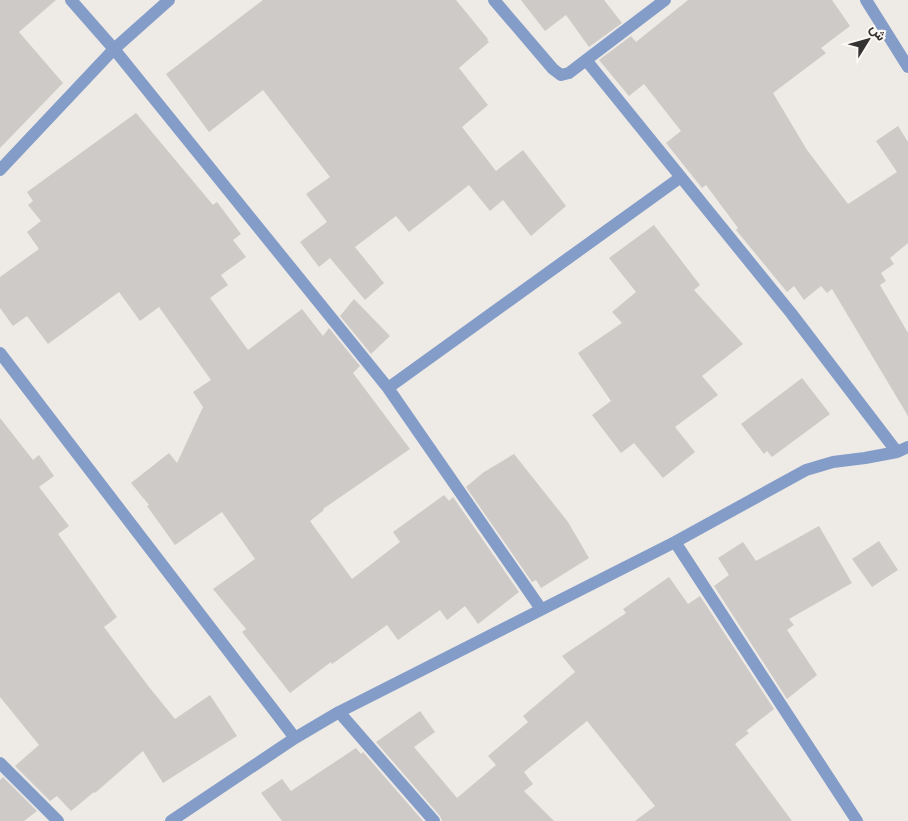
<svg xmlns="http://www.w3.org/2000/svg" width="908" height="821" viewBox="0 0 908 821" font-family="'Exo 2',Vazirmatn,sans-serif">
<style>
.building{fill:#cecac7}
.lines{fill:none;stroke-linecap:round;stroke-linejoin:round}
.minor{stroke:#839cc8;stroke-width:12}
</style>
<rect width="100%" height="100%" fill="#eeeae6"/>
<!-- building -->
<path class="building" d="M0 0H56L19 32 63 83 0 148Z
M263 0H456L488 39 487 40 489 42 459 68 488 105 462 127 496 171 523 150 566 206 531 236 503 200 490 211 469 185 409 232 396 216 355 247 384 283 365 300 330 258 319 267 300 242 327 222 306 194 330 177 263 90 209 132 166 74Z
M521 0H604L622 23 589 47 566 15 545 31Z
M688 0H832L850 26 821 48 826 53 773 93 807 150 848 204 897 172 876 141 898 126 908 142V243L890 258 894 264 881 273 886 281 880 285 908 333V416L832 289 827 293 821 286 804 300 794 286 787 292 736 230 738 228 706 185 702 188 666 143 681 131 644 84 629 96 599 60 631 36 636 42Z
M136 113 213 205 217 202 241 234 233 240 246 257 221 275 228 285 210 298 248 350 302 309 323 336 329 328 360 366 353 373 410 449 323 509 324 510 310 521 352 579 400 542 393 532 444 495 449 501 453 497 519 592 478 624 465 606 447 620 440 610 398 640 387 625 332 664 331 662 290 693 242 632 246 629 213 589 255 559 222 512 175 545 147 506 149 505 131 483 169 453 177 463 203 407 193 392 211 380 159 307 140 321 119 292 48 344 27 316 13 326 0 308V277L39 249 27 232 41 221 28 205 33 201 27 192Z
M654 225 700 285 694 290 743 344 702 376 718 395 675 427 695 452 663 478 634 443 621 453 592 415 611 401 578 353 622 323 612 312 636 292 609 258Z
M354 299 390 336 371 354 340 316Z
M802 378 830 414 772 457 767 451 764 454 741 424Z
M0 418 33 460 39 455 54 476 39 487 69 526 58 534 117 617 104 627 149 687 175 719 210 695 237 736 163 783 143 751 95 793 94 792 71 811 57 796 50 801 15 766 39 745 0 697Z
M514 454 568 522 589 558 541 588 536 580 532 582 466 487 484 472Z
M819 526 852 583 789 619 794 625 787 630 817 675 787 699 714 586 729 575 718 558 743 542 756 561Z
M879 541 898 570 872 587 852 559Z
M669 577 688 604 700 596 774 709 746 731 749 733 735 744 792 821H635L655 806 587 721 524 772 533 784 524 791 554 821H442L440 816 376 742 420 711 435 732 414 747 457 798 496 765 488 756 528 722 523 716 575 672 562 656 626 613 623 609Z
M356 748 361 754 363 752 423 821H282L261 793 282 779 291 791Z
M3 777 37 811 24 821H0V780Z"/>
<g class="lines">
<!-- minor -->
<path class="minor" d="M71 0 114 49 388 388 541 609
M494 0 553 69 561 75 569 73 586 60 665 0
M866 0 908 67
M586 60 791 313 897 452
M0 170 114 49 169 0
M0 353 295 738
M388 388 681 177
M675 542 857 821
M339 712 434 821
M0 763 58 821
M171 821 295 738 339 712 675 542 806 470 833 462 865 458 897 452 908 447"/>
</g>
<!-- north arrow -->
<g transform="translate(868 40) rotate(53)" stroke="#fbf7f3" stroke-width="4" paint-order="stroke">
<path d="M0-4L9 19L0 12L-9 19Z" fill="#353332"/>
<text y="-8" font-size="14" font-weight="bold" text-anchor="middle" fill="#353332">ش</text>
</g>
</svg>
